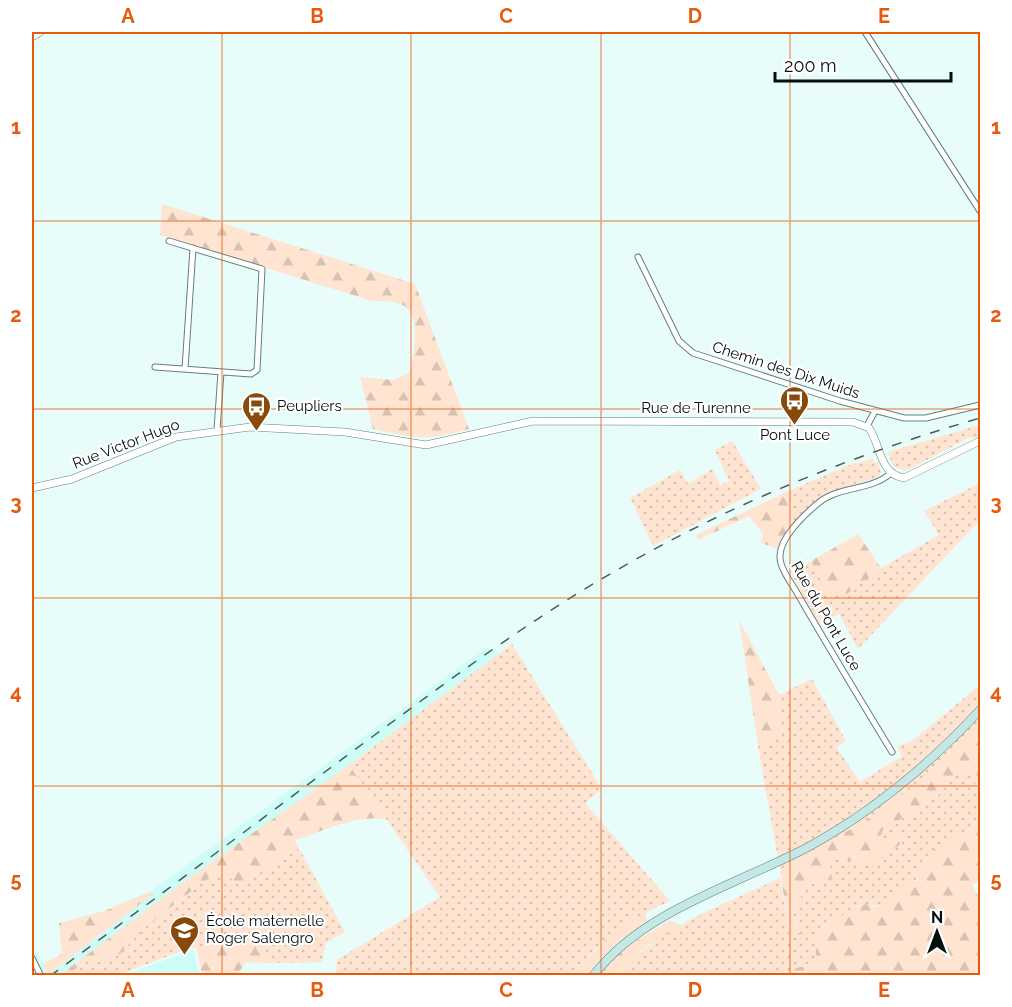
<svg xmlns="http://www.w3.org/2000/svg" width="1012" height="1007" viewBox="0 0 1012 1007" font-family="Raleway,sans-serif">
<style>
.built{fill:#cefcf6}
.grass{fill:url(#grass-dots)}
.forest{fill:url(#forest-firs)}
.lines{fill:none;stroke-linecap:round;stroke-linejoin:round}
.minor-casing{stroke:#61817d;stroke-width:7}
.tertiary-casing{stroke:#61817d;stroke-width:8}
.secondary-casing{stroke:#61817d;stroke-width:9}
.minor{stroke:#fff;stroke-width:5}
.tertiary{stroke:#fff;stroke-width:7}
.secondary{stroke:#c4e8e5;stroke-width:8}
.rail{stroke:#4c5a58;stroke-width:1.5;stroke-dasharray:10 10;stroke-linecap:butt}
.grid{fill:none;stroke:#e8590c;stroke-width:1.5;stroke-opacity:0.55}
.labels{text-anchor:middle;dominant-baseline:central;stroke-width:4.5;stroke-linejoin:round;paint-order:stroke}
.street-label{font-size:15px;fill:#030f0d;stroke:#fff}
.poi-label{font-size:15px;fill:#030f0d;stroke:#fff;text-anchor:start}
.neatline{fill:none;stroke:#e8590c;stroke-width:2}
.grid-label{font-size:20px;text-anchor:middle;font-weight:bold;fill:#e8590c}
</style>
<defs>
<pattern id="grass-dots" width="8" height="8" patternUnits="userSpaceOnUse" patternTransform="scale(1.5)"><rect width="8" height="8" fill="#fee4d1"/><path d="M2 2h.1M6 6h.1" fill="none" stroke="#d8c2b2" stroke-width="1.8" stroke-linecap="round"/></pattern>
<pattern id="forest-firs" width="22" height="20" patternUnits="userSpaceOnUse" patternTransform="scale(1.5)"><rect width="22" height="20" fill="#fee4d1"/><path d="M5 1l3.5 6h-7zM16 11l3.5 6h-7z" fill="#d8c2b2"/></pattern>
</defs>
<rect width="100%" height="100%" fill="#e8fdfa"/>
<!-- built -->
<path class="built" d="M486 648 502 653 71 975 33 976 41 969 34 955 38 953 46 967Z
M194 950 199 975H123L157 963Z"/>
<!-- grass -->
<path class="grass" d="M980 425V438H968L906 471 893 466 888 452Z
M732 441 761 489 653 546 630 498 680 470 688 484 712 469 720 485 729 481 715 450Z
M873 459 875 463 878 462 881 473 877 478C840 487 815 495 793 528L789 524 792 506 786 492 849 465Z
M978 484 980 488V520L858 649 839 614 819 623 791 573 811 561 826 590 847 594 881 568 939 535 924 511Z
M512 644 602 789 585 803 670 901C627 921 602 939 571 975L336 976 337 960 440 897 349 765Z
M812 679 846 741 836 747 860 782 902 756 897 746 912 741 980 685V720L926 776 884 810 780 870 758 746 778 733 779 695Z
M970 770C982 796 983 803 972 830 965 832 955 834 951 838 923 864 904 914 859 905L844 917 818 929 815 963 793 969 794 975 618 976C655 927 726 904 780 878L790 937 800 933 793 912 807 885 832 879 830 865 838 855C870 871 875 863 902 843L878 839 883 830 940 794 942 780Z
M299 848 345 932 326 943 322 962 268 963 261 939 190 948 118 975 67 976 88 960 120 954 145 927 219 870 240 885Z"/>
<!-- forest -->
<path class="forest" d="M162 204 415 284 469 429C425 441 417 439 373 429L360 377 393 380 409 373C414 360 414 349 415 335 416 303 400 301 372 301L160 235Z
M786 492 792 506 789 524 793 528 779 549 761 543 763 534 749 516 698 540 696 535Z
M858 534 881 568 847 594 826 591 811 561Z
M739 620 779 695 778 733 758 746Z
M980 720V794L970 770 942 780 940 794 883 830 879 839 902 834V843C873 865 872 870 838 856L830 865 832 879 807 885 793 912 800 934 790 938 780 870 884 810 926 776Z
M349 765 387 820C358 813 323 831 295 840L299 848 240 885 219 870 145 927 120 954 103 963 88 960 67 975H60L185 881Z
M980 809V880L972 885 980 899V975H794L793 969 815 963 818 930C833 922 854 905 869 904L874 908 898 895 902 882 917 881 923 859 952 836 972 830Z
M149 892 153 894 49 974 42 964 62 954 59 923 104 911Z
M645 913 647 921C626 937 602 952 589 975H571L613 932Z
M670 920 681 926 646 946 618 975 598 976 624 948Z
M262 939 268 963 246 962 237 975H202L196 947Z"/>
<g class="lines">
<defs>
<path id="minor" d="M865 32 980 211
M638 257 679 341 693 353 840 401 904 418H926L980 405
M155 367 251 374 257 370 262 269 169 241
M185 369 193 248
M867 426 875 411
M217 430 221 372
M891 473C870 492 837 485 816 505 803 516 779 539 780 557 780 570 794 586 800 598 830 650 861 701 892 752
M32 958 41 976"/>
<path id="tertiary" d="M32 37 40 32
M32 488 72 479 176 437 250 427 345 432 426 445 533 421 853 422 869 428C881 445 879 474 904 478L980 441"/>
<path id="secondary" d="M593 976C643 910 739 884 810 846 875 810 930 764 980 710"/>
</defs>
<!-- minor casing -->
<use href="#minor" class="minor-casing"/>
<!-- tertiary casing -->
<use href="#tertiary" class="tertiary-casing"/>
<!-- secondary casing -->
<use href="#secondary" class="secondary-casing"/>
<!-- minor -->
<use href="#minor" class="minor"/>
<!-- tertiary -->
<use href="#tertiary" class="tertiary"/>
<!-- secondary -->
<use href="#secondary" class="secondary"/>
<!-- rail -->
<path class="rail" d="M50 976C158 897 265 816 372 737 452 678 531 619 617 570 735 502 850 456 980 418"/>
</g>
<!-- grid -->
<path class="grid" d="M222 32V976M411 32V976M601 32V976M790 32V976M32 221H980M32 409H980M32 598H980M32 786H980"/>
<!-- icons -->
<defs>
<symbol id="bus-pin" viewBox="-11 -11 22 30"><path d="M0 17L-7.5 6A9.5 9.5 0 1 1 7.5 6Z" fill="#874a0b" stroke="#fff"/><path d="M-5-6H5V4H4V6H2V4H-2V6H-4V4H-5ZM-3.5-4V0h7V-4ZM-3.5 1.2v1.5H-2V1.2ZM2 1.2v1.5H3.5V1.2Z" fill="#fff"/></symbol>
<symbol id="school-pin" viewBox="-11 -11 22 30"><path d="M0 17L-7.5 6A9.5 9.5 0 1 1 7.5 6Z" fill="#874a0b" stroke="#fff"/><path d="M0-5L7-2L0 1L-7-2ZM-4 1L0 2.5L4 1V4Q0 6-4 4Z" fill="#fff"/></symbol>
</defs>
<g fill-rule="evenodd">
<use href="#bus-pin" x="778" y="384" width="33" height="45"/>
<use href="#bus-pin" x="240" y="390" width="33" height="45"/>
<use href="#school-pin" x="168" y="914" width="33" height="45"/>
</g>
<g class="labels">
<!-- street labels -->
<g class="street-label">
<text transform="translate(786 370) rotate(18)">Chemin des Dix Muids</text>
<text x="696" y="408">Rue de Turenne</text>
<text transform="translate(126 444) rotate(-21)">Rue Victor Hugo</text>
<text transform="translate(826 616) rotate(60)">Rue du Pont Luce</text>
</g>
<!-- poi labels -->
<g class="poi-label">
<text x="277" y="406">Peupliers</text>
<text x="795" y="435" text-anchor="middle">Pont Luce</text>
<text x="206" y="921">École maternelle<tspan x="206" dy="17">Roger Salengro</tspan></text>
</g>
</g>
<!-- border -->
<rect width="1012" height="1007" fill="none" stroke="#ffffff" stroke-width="66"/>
<!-- north arrow -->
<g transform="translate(937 932)" stroke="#ffffff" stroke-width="4.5" paint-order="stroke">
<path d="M0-4.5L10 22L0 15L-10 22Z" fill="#030f0d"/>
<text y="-9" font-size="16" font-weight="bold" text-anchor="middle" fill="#030f0d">N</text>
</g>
<!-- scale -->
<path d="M775 72v9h176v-9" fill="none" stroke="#030f0d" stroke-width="3"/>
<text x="784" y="72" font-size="18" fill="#030f0d" stroke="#ffffff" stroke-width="4.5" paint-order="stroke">200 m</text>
<rect x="33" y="33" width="946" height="941" class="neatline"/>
<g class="grid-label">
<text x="128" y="23">A</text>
<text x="317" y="23">B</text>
<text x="506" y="23">C</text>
<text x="695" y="23">D</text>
<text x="884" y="23">E</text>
<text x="16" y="134">1</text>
<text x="996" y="134">1</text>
<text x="16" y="322">2</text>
<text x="996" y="322">2</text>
<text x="16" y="510">3</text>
<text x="996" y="510">3</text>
<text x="16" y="699">4</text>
<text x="996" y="699">4</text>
<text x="16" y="887">5</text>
<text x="996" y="887">5</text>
<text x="128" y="997">A</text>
<text x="317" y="997">B</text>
<text x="506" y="997">C</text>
<text x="695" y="997">D</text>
<text x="884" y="997">E</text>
</g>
</svg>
